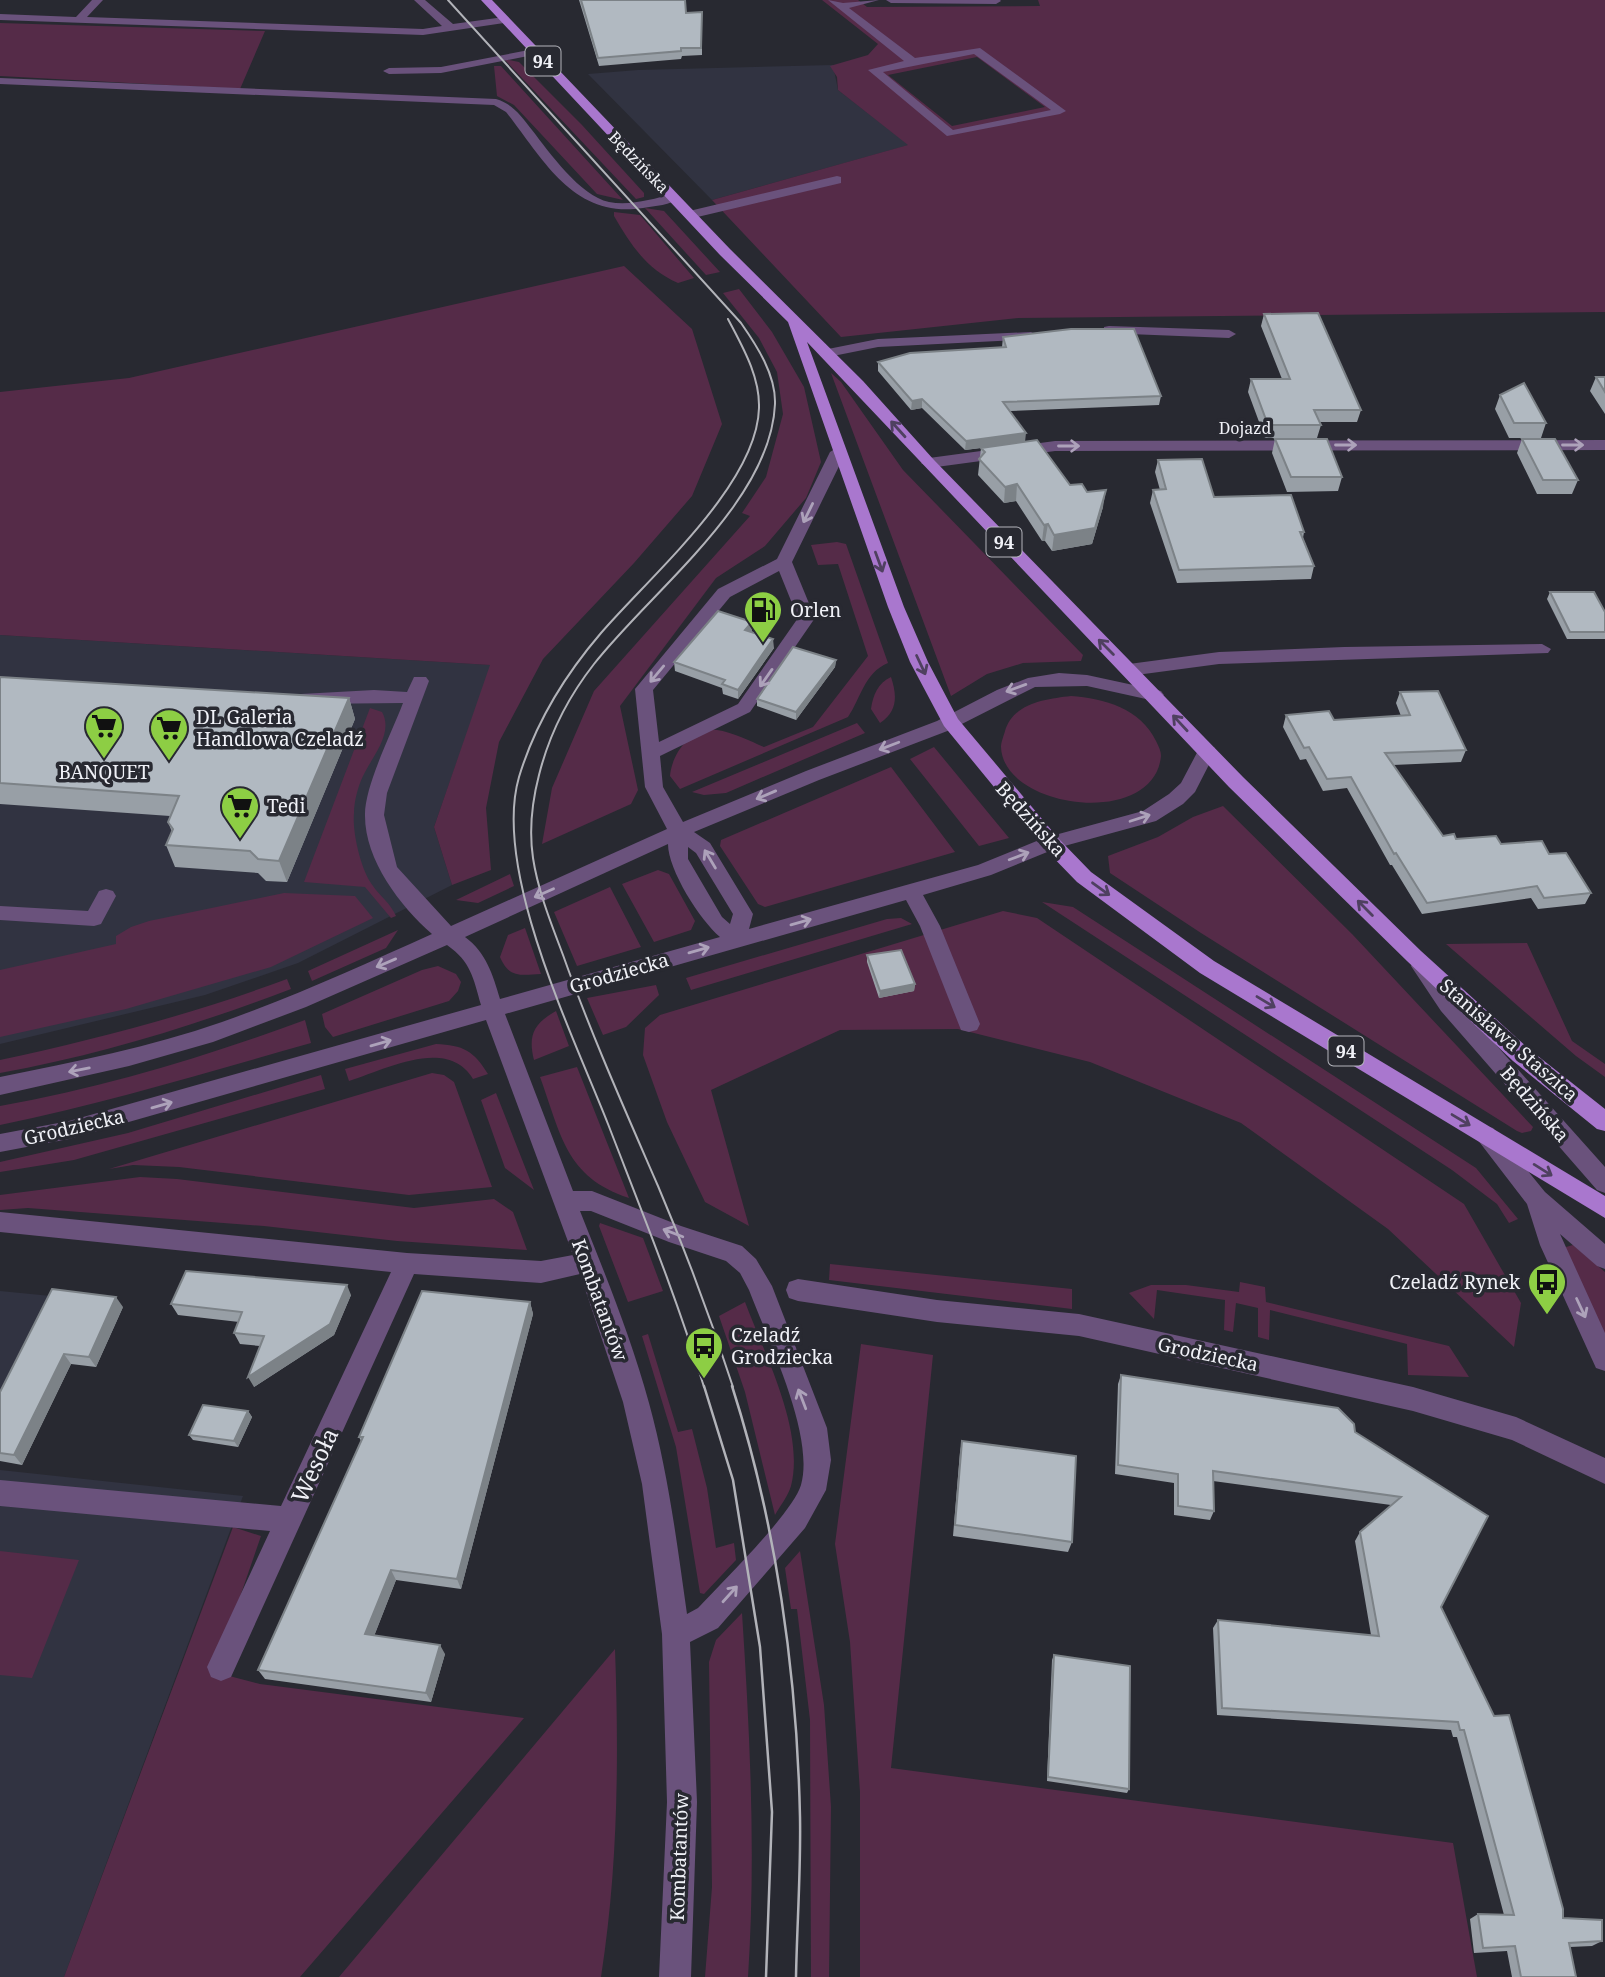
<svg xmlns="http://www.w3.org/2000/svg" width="1605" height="1977" viewBox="0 0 1605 1977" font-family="'Noto Serif',serif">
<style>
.built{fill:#313341}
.green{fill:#552b48;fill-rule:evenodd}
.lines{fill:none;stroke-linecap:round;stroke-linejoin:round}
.minor{fill:#6a527c;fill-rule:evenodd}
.major{fill:#a977ce;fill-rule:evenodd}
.tram-far1{stroke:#b2b3b9;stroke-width:2}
.tram{stroke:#b2b3b9;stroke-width:2.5}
.wall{fill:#989fa6}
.shaded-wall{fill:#7c8287}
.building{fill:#b1b9c1;stroke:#7c8287;stroke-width:2}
.oneway{stroke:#4f4060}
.oneway2{stroke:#ada2ba}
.labels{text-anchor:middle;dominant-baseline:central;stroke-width:7;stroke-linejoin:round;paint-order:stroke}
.far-street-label{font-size:16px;fill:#f0f1f7;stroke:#282931}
.shield{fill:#282931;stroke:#b4b5bc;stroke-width:2}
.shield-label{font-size:18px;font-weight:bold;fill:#f0f1f7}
.poi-label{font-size:19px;fill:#f0f1f7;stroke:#282931;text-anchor:start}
.street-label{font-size:19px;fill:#f0f1f7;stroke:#282931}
.near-street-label{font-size:23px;fill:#f0f1f7;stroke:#282931}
</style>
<rect width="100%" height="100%" fill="#282931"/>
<!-- built -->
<path class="built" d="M833 65 838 90 909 145 712 200 588 74 638 70Z
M0 635 491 665 434 827 452 885 298 963 205 995 0 1044Z
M0 1291 51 1296 0 1403Z
M0 1470 243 1496 64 1977H0Z"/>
<!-- green -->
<path class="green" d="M822 0H858L867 7 1040 6 1038 0H1605V312L1019 318 841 337 712 200 908 145 838 90 837 77 830 66 868 55 878 44ZM977 57 1045 107 952 126 888 75Z
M0 23 265 31 240 89 0 76Z
M504 59 519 62 582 125 644 193V197L636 199Z
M494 66H501L623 200 597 194 514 105 497 96Z
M645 208 664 211 720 272 706 275Z
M614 212 640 215 694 278 678 283C646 269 631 245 614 216Z
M624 266 692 329 722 424 692 496 634 563 543 659 499 742 486 808 491 870 452 885 434 827 490 665 0 635V392L129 378Z
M739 289 772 332 804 387 821 462 806 498 765 546 716 578 620 706 638 790 631 804 542 844 552 788 594 691 750 516 742 513 766 477 783 414 777 372 759 338 723 293Z
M831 373 841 382 903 470 1083 655 1081 661 1023 663 987 674 951 696Z
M837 542 846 544 888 663C864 673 861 698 848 717L680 789 670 776C672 753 691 727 717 730 732 732 750 741 764 747L813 727 868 656 838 564 818 565 811 545Z
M891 677C897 695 898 711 880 723L871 709C873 695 878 683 891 677Z
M1071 696C1104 698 1141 709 1156 741 1159 747 1161 751 1161 756 1154 829 1003 809 1001 747 1001 742 1004 735 1005 731 1013 703 1046 699 1071 696Z
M370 708 382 712C394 733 372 757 363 776 358 786 354 802 354 813 352 832 361 871 373 886 380 896 391 904 396 916L391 918 365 887 304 882Z
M857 723 865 733 726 793 704 795 692 792Z
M934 747 1009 838 979 846 910 759Z
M891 767 955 852 765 907 758 904 720 846 721 840Z
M1223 806 1352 934 1533 1127 1531 1131 1522 1133 1517 1131 1201 933 1110 873 1108 856 1158 837 1193 817Z
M658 870 669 874 695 921 691 930 654 942 622 884Z
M510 874 514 886 478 903 456 900Z
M610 887 641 947 577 966 554 912Z
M284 893 355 896 373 918 271 967 126 1009 0 1037V970L116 944V936L131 927 149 921Z
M1042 902 1073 907 1476 1168 1518 1219 1509 1223 1497 1204 1452 1170Z
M1003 911 1037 918 1464 1204 1521 1303 1514 1347 1388 1229 1241 1123 1090 1062 958 1029 840 1030 711 1090 749 1226 705 1202 667 1122 643 1055 645 1028 660 1015Z
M901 918 912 924 691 990 686 978 887 919Z
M525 928 541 974C520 975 509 978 500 957L508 935Z
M398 930 386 948 312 981 308 971Z
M1527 943 1572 1041 1605 1064V1077L1576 1056 1446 944Z
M438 966 456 974 461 982 458 991 449 1001 333 1037 325 1027 322 1014 422 970Z
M287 979 291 989C196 1025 100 1055 0 1073V1060C98 1039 193 1014 287 979Z
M656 985 659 995 626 1027 603 1035 587 998Z
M556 1011 569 1046 534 1060C528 1036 533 1024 556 1011Z
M305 1020 311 1043C208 1072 106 1103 0 1125V1106C105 1087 205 1057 305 1020Z
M436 1044C463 1045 474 1051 488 1074L473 1079C447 1036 385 1070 349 1081L345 1069Z
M577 1067 629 1198C565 1177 561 1134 540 1077Z
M432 1073 444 1075 454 1082 492 1187 409 1195 179 1167 133 1165 109 1169Z
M321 1075 325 1089 74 1160 0 1172V1162L128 1133Z
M496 1093 534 1190 505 1168 481 1100Z
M140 1177 177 1179 414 1208 494 1199 513 1212 527 1250 397 1241 264 1226 28 1208 0 1210V1195Z
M600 1223 643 1238 663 1291 628 1302 599 1226Z
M1573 1245 1605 1272V1341L1563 1254 1566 1247Z
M830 1264 1072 1289V1309L829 1280Z
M1240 1282 1265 1287 1266 1302 1449 1346 1469 1377 1408 1375 1407 1344 1270 1310 1269 1340 1258 1337V1308L1236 1303 1233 1332 1224 1330 1225 1300 1157 1290 1154 1319 1129 1293 1151 1285H1186L1239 1292Z
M745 1302C765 1355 805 1431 791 1486 788 1496 780 1506 775 1515L745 1392 719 1316Z
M648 1334 678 1432 692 1429 707 1488 716 1548 734 1543 736 1560 704 1594 700 1593 676 1447 642 1336Z
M861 1344 933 1355 891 1768 1453 1843 1477 1977H860V1792L850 1642 835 1544Z
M233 1527 261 1536 214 1672 260 1684 524 1718 300 1977H64Z
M0 1551 79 1560 32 1678 0 1675Z
M800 1551 824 1705 831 1807 829 1977H811L810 1720 797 1609H791L785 1568Z
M742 1613C750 1734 756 1856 748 1977H705L712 1887 709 1662 716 1640Z
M615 1649C619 1758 618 1869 601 1977H339Z"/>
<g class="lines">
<!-- minor -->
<path class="minor" d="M92 0H103L87 17 423 29 442 26 414 0H425L453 24 504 17 509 20 504 23 423 35 0 20V14L76 17Z
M828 0 843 3 879 0 849 8 915 58 980 48 1066 111 1060 114 947 136 868 70 904 61ZM974 54 1051 110 953 130 883 72Z
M886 0H1000L1001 1 996 4 891 3Z
M534 49 539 52 538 54 441 73 389 74 383 71 389 68 441 67Z
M0 78 496 99C513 104 521 116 532 130 549 152 580 196 609 202 630 206 653 199 673 194L679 198C671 205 655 206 643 208 573 219 544 160 506 112L494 105 0 84Z
M837 176 841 177V183L689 219 683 215 685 212Z
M1109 326 1229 330 1236 334 1229 338 1104 333V327Z
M1031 332 1038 336 1036 339 878 347 828 357 821 353 823 350 878 339Z
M1605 440V450L1055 451 929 468 921 463 929 458 1055 441Z
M838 447 846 452 792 562 815 618 750 712 660 756 663 787 683 822 806 771 937 721 997 690 1028 678 1059 673 1087 675 1161 691 1164 695 1155 701 1087 686 1035 687 950 730 819 780 694 832 710 843 750 909 753 914 749 929 978 865 1044 838 1143 811 1169 794 1181 783 1200 747H1214L1216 751 1195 792 1183 804 1156 821 1057 848 991 875 923 895 940 926 980 1024 977 1030 969 1032 961 1030 920 926 906 900 505 1014 573 1191H592L681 1226 742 1246 756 1259 772 1286 827 1428 831 1460 826 1490 805 1528 718 1628 690 1642 697 1802 691 1977H659L667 1802 662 1634 642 1484 623 1402 580 1274 541 1283 414 1274 231 1677 221 1681 211 1677 207 1667 270 1531 0 1506V1480L281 1506 391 1272 0 1232V1212L407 1253 541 1261 573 1255 486 1020 69 1139 0 1152V1134L69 1121 481 1005C473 977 471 962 447 945L306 1007 213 1042 129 1066 0 1095V1077C75 1062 150 1047 222 1022 293 997 363 965 432 934 400 906 365 860 365 816 364 787 392 732 403 703L307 704 301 702 298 698 301 694 374 690 407 692 414 677H426L429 681 387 793 384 815 397 867 451 926 667 829 645 787 635 689 718 589 777 559 830 452ZM779 571 798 618 738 704 659 742 653 690 730 597ZM668 844C668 870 700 920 720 937L500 999C493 975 486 952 465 937ZM688 847 696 853 733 914 730 924 722 917 688 859ZM580 1211H591L669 1242 726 1261 740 1273 749 1290C768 1340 815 1435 801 1485 792 1514 722 1582 698 1608L687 1614C677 1543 668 1472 649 1403 631 1337 605 1274 580 1211Z
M1542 644 1551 649 1548 653 1219 664 1129 676 1120 670 1129 664 1219 652 1344 647Z
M106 889 113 891 116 896 101 924 94 926 0 920V906L88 911 99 891Z
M1421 958 1428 960 1455 999 1605 1167V1193L1597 1190 1441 1011 1411 966 1414 960Z
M1485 1126 1493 1128 1545 1192 1605 1244V1269L1597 1266 1560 1234 1605 1333V1371L1596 1368 1540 1245 1527 1204 1474 1135 1477 1128Z
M798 1279 937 1300 1079 1314 1413 1387 1516 1417 1605 1458V1484L1512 1440 1413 1411 1079 1336 937 1322 798 1301 789 1298 786 1290 789 1282Z"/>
<!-- major -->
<path class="major" d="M481 0H492L730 249 863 381 934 460 1243 777 1421 951 1529 1049 1605 1109V1131L1597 1129 1513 1061 1407 961 1229 787 807 342 904 607 928 662 958 719 1058 838 1091 872 1214 961 1605 1196V1218L1200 973 1077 882 1044 848 944 726 910 662 888 607 788 322 720 255Z"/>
<!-- tram-far1 -->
<path class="tram-far1" d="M448 0 741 323C757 346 776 375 775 404 771 502 651 591 594 664 569 696 549 735 539 775 532 802 529 831 533 858 538 891 551 923 563 955 591 1034 625 1110 658 1186 686 1252 711 1319 733 1387
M704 1387C677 1298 642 1212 608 1124 573 1035 492 870 519 777 535 724 565 675 601 633 650 576 757 485 759 408 760 376 742 346 728 319"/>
<!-- tram -->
<path class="tram" d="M704 1386 733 1480 760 1647 772 1812 766 1977
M732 1386C776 1523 797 1673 800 1817 801 1870 797 1924 796 1977"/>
</g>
<!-- wall -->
<path class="wall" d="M579 0H685L686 13 702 20V55L682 56 681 59 599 66Z
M1264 314 1361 410 1357 422H1319L1321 425 1317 438H1265L1248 392 1251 379H1282L1261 326Z
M1003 337 1161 396 1159 405 1010 411 1025 442 1070 485 1087 492 1103 507 1092 544 1052 551 1045 541H1042L1016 501 1004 503 978 475 981 448 965 450 922 408 911 410 878 371V362L1002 347Z
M1596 377H1605V414L1590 391Z
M1500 395 1546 423 1541 438H1509L1495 409Z
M1275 439 1342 477 1338 491 1287 492 1272 453Z
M1522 439 1578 480 1572 494H1537L1517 453Z
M1158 460 1214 497 1304 532 1303 538 1314 566 1311 579 1177 583 1150 503 1153 490H1160L1155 472Z
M1550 592 1605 612V639H1567L1547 599Z
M752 631V632L774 648 738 699 723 694 722 688 675 671 674 662Z
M836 660 835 667 796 720 757 706V699Z
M0 677 349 698 355 719 287 882 266 881 258 873 175 867 166 845 172 832 168 822 170 816 0 804Z
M1400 692 1466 750 1461 762 1393 765 1443 836 1456 839 1501 844 1549 854 1591 893 1585 904 1538 909 1531 898 1422 914 1392 865H1390L1347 788 1323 791 1306 759 1300 760 1283 727 1286 715 1334 720 1401 716 1396 703Z
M867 955 915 984 914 991 879 998 867 962Z
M351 1295 334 1335 254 1387 260 1346 240 1344 234 1333 239 1322 178 1315 171 1304Z
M530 1302 533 1314 461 1589 396 1580 374 1636 445 1654 431 1702 265 1679 258 1670 361 1441 359 1437Z
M123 1307 96 1367 71 1364 22 1465 0 1461V1392Z
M1121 1375 1355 1432 1488 1516 1441 1607 1563 1918 1602 1941 1592 1946 1570 1947 1576 1977H1512L1507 1951 1474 1953 1470 1919 1478 1914 1504 1915 1457 1737H1453L1451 1730 1217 1715 1213 1628 1218 1620 1371 1635 1355 1541 1360 1532 1391 1505 1213 1481 1214 1511 1210 1520 1174 1515V1483L1115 1474 1118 1384Z
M248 1411 252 1417 238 1447 193 1440 189 1435Z
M962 1441 1072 1542 1068 1552 953 1536 960 1452Z
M1054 1655 1129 1789 1127 1793 1047 1781 1052 1660Z"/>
<!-- shaded-wall -->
<path class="shaded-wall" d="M922 399V408L911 410 912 401Z
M1026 433 1025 442 965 450 966 441Z
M1017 484 1016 501 1004 503 1005 487Z
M1106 490 1103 507 1092 544 1052 551 1054 535Z
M1048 524 1045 541H1042L1044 525Z
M752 622V631L745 640V630Z
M773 639 774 648 738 699V690Z
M836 660 835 667 796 720V712Z
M349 698 355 719 287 882 279 861Z
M915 984 914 991 879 998 880 991Z
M347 1285 351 1295 334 1335 254 1387 248 1377Z
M116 1297 123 1307 96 1367 89 1357Z
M530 1302 533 1314 461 1589 457 1579Z
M64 1354 71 1364 22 1465 14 1455Z
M248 1411 252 1417 238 1447 234 1441Z
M391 1570 396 1580 371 1644 365 1634Z
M440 1645 445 1654 431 1702 426 1693Z"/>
<!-- building -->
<path class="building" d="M581 0H685L686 13 702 12 701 48H681V51L598 58Z
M1318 313 1361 410H1314L1321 425H1268L1251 379H1290L1264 314Z
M1071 329H1134L1161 396 1003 402 1026 433 966 441 922 399 912 401 878 362 910 353 1006 347 1003 337Z
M1596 377H1605V392Z
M1524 383 1546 423H1514L1500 395Z
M1275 439H1327L1342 477H1291Z
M1522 439H1555L1578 480H1543Z
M1037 440 1070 485 1082 484 1087 492 1106 490 1095 528 1054 535 1048 524 1044 525 1017 484 1005 487 979 459 985 452 981 448Z
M1202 459 1214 497 1291 495 1304 532H1300L1314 566 1179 570 1153 490 1166 489 1158 460Z
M1550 592H1594L1605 612V632H1570Z
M718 611 752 622 745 630 773 639 738 690 722 684 725 680 674 662Z
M793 647 836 660 796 712 757 699Z
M0 677 349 698 279 861 258 859 250 851 166 845 173 829 168 822 179 796 0 783Z
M1438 691 1466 750 1385 753 1443 836 1454 834 1456 839 1496 836 1501 844 1542 841 1549 854 1566 853 1591 893 1544 898 1537 886 1427 903 1396 853 1394 854 1351 777 1327 779 1309 747 1304 748 1286 715 1329 711 1334 720 1410 715 1400 692Z
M901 950 915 984 880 991 867 955Z
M186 1271 347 1285 330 1324 248 1377 264 1336 234 1333 242 1312 171 1304Z
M52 1289 116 1297 89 1357 64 1354 14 1455 0 1453V1392Z
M422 1291 530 1302 457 1579 391 1570 365 1634 440 1645 426 1693 258 1670 363 1437H359Z
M1121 1375 1338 1408 1354 1424 1355 1432 1488 1516 1441 1607 1494 1716 1509 1715 1563 1909V1918L1602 1920V1941L1569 1943 1576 1977H1521L1515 1946 1483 1948 1478 1914 1514 1915 1464 1730H1460L1458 1722 1222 1708 1218 1620 1379 1636 1360 1532 1401 1497 1213 1471 1214 1511 1178 1506V1474L1118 1465Z
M203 1405 248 1411 234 1441 189 1435Z
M962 1441 1076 1456 1072 1542 955 1525Z
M1054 1655 1130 1666 1129 1789 1048 1777Z"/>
<!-- one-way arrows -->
<defs><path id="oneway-shaft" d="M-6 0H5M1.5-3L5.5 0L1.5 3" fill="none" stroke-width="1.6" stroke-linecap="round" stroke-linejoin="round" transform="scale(1.75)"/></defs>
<g class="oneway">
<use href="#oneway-shaft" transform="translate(898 429) rotate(-132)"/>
<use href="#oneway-shaft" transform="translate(879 562) rotate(70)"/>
<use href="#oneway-shaft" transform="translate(1106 647) rotate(-135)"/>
<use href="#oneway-shaft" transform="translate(921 665) rotate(65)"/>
<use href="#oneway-shaft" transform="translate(1180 723) rotate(-133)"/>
<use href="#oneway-shaft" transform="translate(1101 889) rotate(36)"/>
<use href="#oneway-shaft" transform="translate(1365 908) rotate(-135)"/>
<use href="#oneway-shaft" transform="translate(1266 1002) rotate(31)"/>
<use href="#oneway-shaft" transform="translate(1461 1120) rotate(31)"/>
<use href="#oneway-shaft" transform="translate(1543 1170) rotate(32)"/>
</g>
<g class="oneway2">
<use href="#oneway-shaft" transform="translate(1346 445)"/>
<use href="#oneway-shaft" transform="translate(1573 445)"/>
<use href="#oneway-shaft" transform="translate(1069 446)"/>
<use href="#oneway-shaft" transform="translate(808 513) rotate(116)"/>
<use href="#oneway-shaft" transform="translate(657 674) rotate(130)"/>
<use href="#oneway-shaft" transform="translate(766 678) rotate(125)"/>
<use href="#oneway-shaft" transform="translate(1016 688) rotate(160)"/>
<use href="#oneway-shaft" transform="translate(889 746) rotate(159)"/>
<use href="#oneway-shaft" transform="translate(766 795) rotate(157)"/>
<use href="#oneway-shaft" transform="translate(1140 818) rotate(-18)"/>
<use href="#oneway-shaft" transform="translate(1019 856) rotate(-21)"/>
<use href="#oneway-shaft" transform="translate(710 859) rotate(-121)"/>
<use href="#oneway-shaft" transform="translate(544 893) rotate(156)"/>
<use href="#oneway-shaft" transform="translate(801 922) rotate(-16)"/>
<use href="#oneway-shaft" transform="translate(699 950) rotate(-16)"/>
<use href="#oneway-shaft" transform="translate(386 963) rotate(157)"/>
<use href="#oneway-shaft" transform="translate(381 1043) rotate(-16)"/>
<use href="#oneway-shaft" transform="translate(79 1070) rotate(169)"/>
<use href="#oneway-shaft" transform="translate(162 1105) rotate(-16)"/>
<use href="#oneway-shaft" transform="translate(673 1233) rotate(-159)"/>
<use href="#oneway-shaft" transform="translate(1581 1308) rotate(65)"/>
<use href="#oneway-shaft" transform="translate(802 1399) rotate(-111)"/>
<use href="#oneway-shaft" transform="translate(730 1594) rotate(-48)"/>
</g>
<!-- icons -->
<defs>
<symbol id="fuel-pin" viewBox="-11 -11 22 30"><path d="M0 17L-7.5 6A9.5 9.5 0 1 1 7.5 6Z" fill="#8dce44" stroke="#282931"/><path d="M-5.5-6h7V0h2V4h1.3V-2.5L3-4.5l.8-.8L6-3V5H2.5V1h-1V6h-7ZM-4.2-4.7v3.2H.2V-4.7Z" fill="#111"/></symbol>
<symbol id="supermarket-pin" viewBox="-11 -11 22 30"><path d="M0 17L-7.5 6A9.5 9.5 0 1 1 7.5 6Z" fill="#8dce44" stroke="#282931"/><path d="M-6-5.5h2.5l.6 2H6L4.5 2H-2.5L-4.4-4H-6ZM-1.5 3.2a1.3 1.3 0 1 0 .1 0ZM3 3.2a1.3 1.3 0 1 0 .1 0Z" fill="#111"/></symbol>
<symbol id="bus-pin" viewBox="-11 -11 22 30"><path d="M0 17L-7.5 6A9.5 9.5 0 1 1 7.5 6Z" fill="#8dce44" stroke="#282931"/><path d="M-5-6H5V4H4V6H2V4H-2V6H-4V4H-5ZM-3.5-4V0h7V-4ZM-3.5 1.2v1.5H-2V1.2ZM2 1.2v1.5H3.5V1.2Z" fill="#111"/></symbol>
</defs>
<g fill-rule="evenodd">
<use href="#fuel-pin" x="741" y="588" width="44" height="60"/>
<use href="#supermarket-pin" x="82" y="704" width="44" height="60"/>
<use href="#supermarket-pin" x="147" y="706" width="44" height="60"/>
<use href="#supermarket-pin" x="218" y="784" width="44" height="60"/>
<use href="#bus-pin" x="1525" y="1260" width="44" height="60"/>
<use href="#bus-pin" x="682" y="1324" width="44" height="60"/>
</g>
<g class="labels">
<!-- far-street labels -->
<g class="far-street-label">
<text transform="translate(639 162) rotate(46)">Będzińska</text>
<text x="1245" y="428">Dojazd</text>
</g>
<!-- shield labels -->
<g class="shield">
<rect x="525.5" y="46.5" width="35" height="29" rx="5"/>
<rect x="986.5" y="527.5" width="35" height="29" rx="5"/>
<rect x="1328.5" y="1036.5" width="35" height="29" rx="5"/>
</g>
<g class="shield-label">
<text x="543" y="61">94</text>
<text x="1004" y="542">94</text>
<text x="1346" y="1051">94</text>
</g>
<!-- poi labels -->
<g class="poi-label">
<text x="790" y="610">Orlen</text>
<text x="196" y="717">DL Galeria<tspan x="196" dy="22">Handlowa Czeladź</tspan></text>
<text x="104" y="772" text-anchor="middle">BANQUET</text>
<text x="267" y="806">Tedi</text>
<text x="1520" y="1282" text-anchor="end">Czeladź Rynek</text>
<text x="731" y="1335">Czeladź<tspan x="731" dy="22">Grodziecka</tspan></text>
</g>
<!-- street labels -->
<g class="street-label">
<text transform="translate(1031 819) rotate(48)">Będzińska</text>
<text transform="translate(619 973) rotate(-16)">Grodziecka</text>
<text transform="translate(1509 1040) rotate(41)">Stanisława Staszica</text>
<text transform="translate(1535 1104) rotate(49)">Będzińska</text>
<text transform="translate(74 1127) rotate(-13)">Grodziecka</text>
<text transform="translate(600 1300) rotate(70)">Kombatantów</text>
<text transform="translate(1208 1354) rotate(12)">Grodziecka</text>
<text transform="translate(679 1857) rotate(-88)">Kombatantów</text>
</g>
<!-- near-street labels -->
<g class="near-street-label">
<text transform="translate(314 1465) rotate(-65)">Wesoła</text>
</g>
</g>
</svg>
